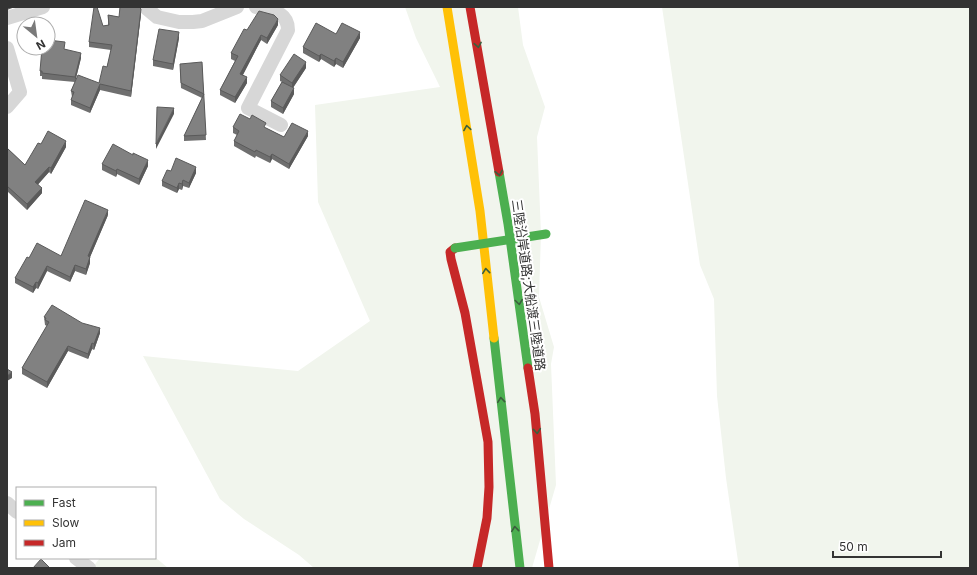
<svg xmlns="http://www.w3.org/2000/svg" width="977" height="575" viewBox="0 0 977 575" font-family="Inter,'Noto Sans JP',sans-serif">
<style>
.green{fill:#f1f5ed}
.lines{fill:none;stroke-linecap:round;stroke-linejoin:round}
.street{stroke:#d7d7d7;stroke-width:14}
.fast{stroke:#4caf50;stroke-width:9}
.slow{stroke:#ffc107;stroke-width:9}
.jam{stroke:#c62828;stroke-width:9}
.fast-bridge{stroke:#4caf50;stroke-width:9}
.wall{fill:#6f6f6f}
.shaded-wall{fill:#5a5a5a}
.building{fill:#818181;stroke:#5a5a5a}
.oneway{stroke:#3c5e3d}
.labels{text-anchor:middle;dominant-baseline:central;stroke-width:4;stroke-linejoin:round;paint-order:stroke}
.street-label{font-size:13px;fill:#333;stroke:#fff}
</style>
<rect width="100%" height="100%" fill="#fff"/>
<!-- green -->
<path class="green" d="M405 7H518L523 45 545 107 537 137 541 234 539 297 554 347 551 364 556 485 532 568H314L299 555 244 519 220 499 143 356 298 371 370 321 318 202 315 105 440 87 416 38Z
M662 7H970V568H739L726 478 717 396 714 299 700 265Z
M155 557 168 568H92L100 558H155Z"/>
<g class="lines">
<!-- street -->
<path class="street" d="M145 7 157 17 179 22H193L202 21 237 7
M256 7C271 11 288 11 288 30L248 108 281 125
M7 18 43 7
M7 48 20 92 7 107
M7 503 17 512
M76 558 89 568"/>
<!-- fast -->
<path class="fast" d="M499 172 508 224 528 368
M494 338 520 568"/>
<!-- slow -->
<path class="slow" d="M447 7 480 211 494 338"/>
<!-- jam -->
<path class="jam" d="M470 7 499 172
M455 248 450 252 451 259 465 313 488 442 489 487 487 518 477 568
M528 368 535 414 549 568"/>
<!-- fast-bridge -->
<path class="fast-bridge" d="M455 248 546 234"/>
</g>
<!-- wall -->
<path class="wall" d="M141 14 131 97 100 90 90 113 71 105V100L72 97 71 91 75 82 42 79V76H40V71L65 49 81 58 75 82 99 83 107 67 111 50 89 47V42L103 26 108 25V15L119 17Z
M278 25 267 44 261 40 243 75 247 83 235 103 220 95V90L235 61 231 59V53L247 30Z
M336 34 360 38 343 68 336 64 334 67 321 59 319 62 303 53V47Z
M179 38 173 70 153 66V60Z
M202 62 206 140 184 141V136L202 98 181 88 180 69Z
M306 68 293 88 294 94 283 114 271 107V101L282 82 280 81V75Z
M233 127 266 128 284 137 308 136 289 169 272 159 270 163 256 156 255 158 234 146V141L237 135 233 133Z
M41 144 66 147 51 174 49 172 38 184 42 193 27 210 7 191V148L25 165Z
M102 164 148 166 139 185 117 174 116 177 102 170Z
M171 171 196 173 189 188 183 186 182 190 179 189 177 193 162 186V181Z
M108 215 90 257V263L86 275 75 271 70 282 47 271 38 289 36 288 33 293 15 283V278L29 258 61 256Z
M44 317 100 333 94 350 92 349 88 359 68 351 47 388 22 374V368L47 326 45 325Z"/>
<!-- shaded-wall -->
<path class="shaded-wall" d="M7 7H15L7 10Z
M141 9V14L131 97V91Z
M278 19V25L267 44V38Z
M179 32V38L173 70V64Z
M360 32V38L343 68V62Z
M261 35V40L240 80V74Z
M81 53V58L75 82V77Z
M321 54V59L319 62V56Z
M336 58V64L334 67V61Z
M306 62V68L292 89V83Z
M247 77V83L235 103V97Z
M100 84V90L90 113V108Z
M294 88V94L283 114V108Z
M174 108V114L156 149V144Z
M308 131V136L289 169V164Z
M66 141V147L51 174V168Z
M272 154V159L270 163V157Z
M148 160V166L139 185V179Z
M49 167V172L35 188V182Z
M196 167V173L189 188V183Z
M117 169V174L116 177V171Z
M183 180V186L182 190V184Z
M179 183V189L177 193V188Z
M42 188V193L27 210V204Z
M108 210V215L88 262V256Z
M90 257V263L86 275V269Z
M75 265V271L70 282V277Z
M47 266V271L38 289V283Z
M36 282V288L33 293V287Z
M100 328V333L94 350V344Z
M92 343V349L88 359V354Z
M68 346V351L47 388V382Z
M12 372V378L7 381V376Z"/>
<!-- building -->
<path class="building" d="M94 7H97L103 26 109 25 108 15 119 17 120 7H139L141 9 131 91 100 84 90 108 71 100 74 92 71 91 78 75 99 83 103 66 107 67 112 45 89 42Z
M259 11 274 15 278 19 267 38 261 35 240 74 247 77 235 97 220 90 238 56 231 53 244 29 247 30Z
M316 23 336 34 342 23 360 32 343 62 336 58 334 61 321 54 319 56 303 47Z
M159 29 179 32 173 64 153 60Z
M48 40 65 42 64 49 81 53 75 77 42 73V71H40L42 48H48Z
M294 54 306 62 292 83 280 75Z
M202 62 206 135 184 136 204 94 181 83 180 64Z
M282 82 294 88 283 108 271 101Z
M157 107 174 108 156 144Z
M240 114 250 119 252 115 266 123 264 127 284 137 292 123 308 131 289 164 272 154 270 157 256 150 255 152 234 141 239 131 233 127Z
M48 131 66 141 51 168 49 167 35 182 42 188 27 204 7 186V148L25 165 38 143 41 144Z
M113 144 133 155V153L148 160 139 179 117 169 116 171 102 164Z
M176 158 196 167 189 183 183 180 182 184 179 183 177 188 162 181 167 170 171 171Z
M85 200 108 210 88 256 90 257 86 269 75 265 70 277 47 266 38 283 36 282 33 287 15 278 27 257 29 258 37 243 61 256Z
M52 305 82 323 100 328 94 344 92 343 88 354 68 346 47 382 22 368 49 322 45 320 46 318 44 317Z
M7 369 12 372 7 376Z
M41 559 50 568H33Z"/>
<!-- one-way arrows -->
<defs><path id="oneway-chevron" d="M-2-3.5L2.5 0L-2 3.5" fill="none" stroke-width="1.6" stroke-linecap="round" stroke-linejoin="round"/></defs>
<g class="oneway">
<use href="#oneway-chevron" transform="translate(478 45) rotate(80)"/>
<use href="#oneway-chevron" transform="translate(467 128) rotate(-99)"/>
<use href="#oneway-chevron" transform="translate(499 173) rotate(80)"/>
<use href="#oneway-chevron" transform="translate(486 271) rotate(-96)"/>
<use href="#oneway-chevron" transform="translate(519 302) rotate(82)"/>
<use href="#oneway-chevron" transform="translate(501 400) rotate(-96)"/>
<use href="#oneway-chevron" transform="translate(537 431) rotate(85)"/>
<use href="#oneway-chevron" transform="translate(515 529) rotate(-96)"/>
</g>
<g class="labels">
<!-- street labels -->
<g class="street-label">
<text transform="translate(529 285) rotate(82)">三陸沿岸道路;大船渡三陸道路</text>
</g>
</g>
<!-- border -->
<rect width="977" height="575" fill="none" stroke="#333333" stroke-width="16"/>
<!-- legend -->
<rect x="16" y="487" width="140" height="72" fill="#ffffff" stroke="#adadad"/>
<rect x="24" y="500" width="20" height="6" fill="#4caf50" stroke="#adadad"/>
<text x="52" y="507" font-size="12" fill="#333333">Fast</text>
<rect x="24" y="520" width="20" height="6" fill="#ffc107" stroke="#adadad"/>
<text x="52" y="527" font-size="12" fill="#333333">Slow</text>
<rect x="24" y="540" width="20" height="6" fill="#c62828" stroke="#adadad"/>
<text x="52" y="547" font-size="12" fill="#333333">Jam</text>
<!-- north arrow -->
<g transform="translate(36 36) rotate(151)"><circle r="19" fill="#ffffff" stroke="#adadad"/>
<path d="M0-3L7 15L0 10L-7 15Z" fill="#7a7a7a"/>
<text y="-6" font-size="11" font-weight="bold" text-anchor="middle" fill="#333333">N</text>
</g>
<!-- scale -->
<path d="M833 551v6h108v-6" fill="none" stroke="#333333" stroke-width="2"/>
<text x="839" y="551" font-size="12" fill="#333333" stroke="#ffffff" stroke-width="3" paint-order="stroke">50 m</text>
</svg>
